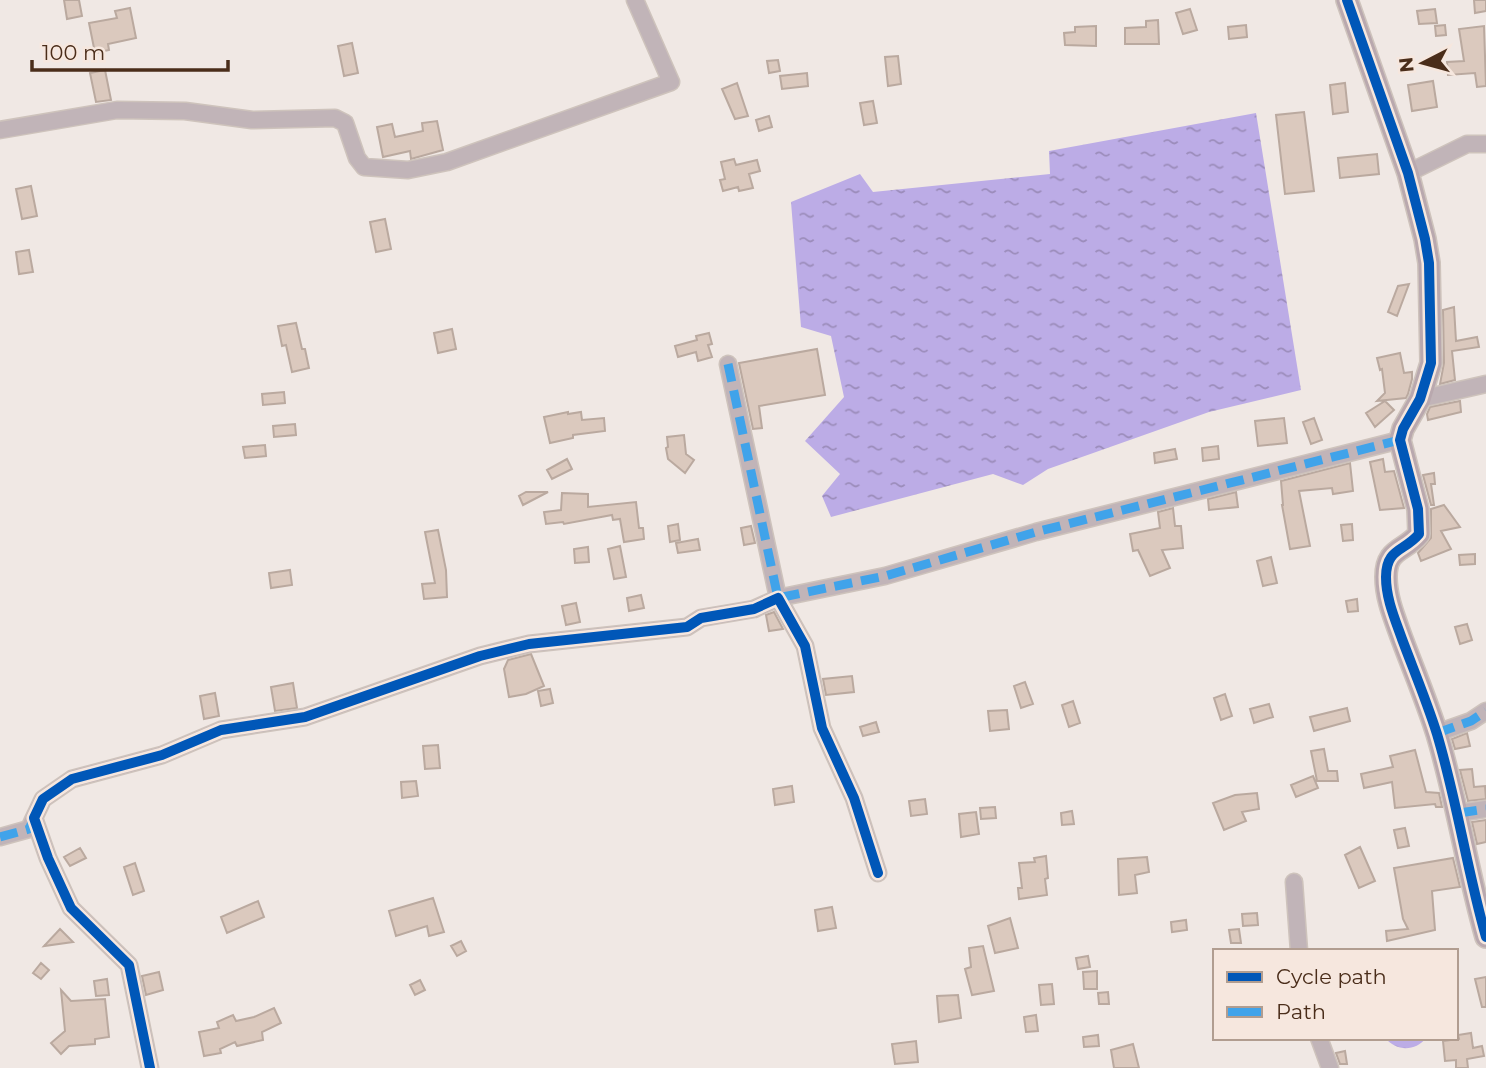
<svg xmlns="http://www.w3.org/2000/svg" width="1486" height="1068" viewBox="0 0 1486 1068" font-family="Montserrat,sans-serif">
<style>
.water{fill:url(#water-ripples)}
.building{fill:#dbc9be;stroke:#baa99f;stroke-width:2}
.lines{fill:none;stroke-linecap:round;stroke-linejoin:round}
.street-casing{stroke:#cec3bc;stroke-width:19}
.secondary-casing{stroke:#cec3bc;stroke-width:24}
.street{stroke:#c1b4b8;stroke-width:16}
.secondary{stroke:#b9a8ae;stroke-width:21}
.quiet{stroke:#40a3ea;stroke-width:9;stroke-dasharray:18 9;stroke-linecap:butt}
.cycleway-casing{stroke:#f6e7de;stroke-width:15}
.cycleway{stroke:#0057b8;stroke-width:10}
</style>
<defs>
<pattern id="water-ripples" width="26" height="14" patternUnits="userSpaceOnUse" patternTransform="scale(1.75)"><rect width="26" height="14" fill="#bcace6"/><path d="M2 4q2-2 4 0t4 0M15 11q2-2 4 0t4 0" fill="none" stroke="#9b8cba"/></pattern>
</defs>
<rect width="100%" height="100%" fill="#f0e8e4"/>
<!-- water -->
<path class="water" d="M1256 113 1301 390 1209 412 1048 469 1023 485 993 474 831 517 822 496 840 474 805 441 844 397 831 336 801 327 791 202 860 174 873 192 1050 174 1049 151Z
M1385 1038H1426C1415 1052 1396 1051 1385 1038Z"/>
<!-- building -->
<path class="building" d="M64 0H79L82 16 67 19Z
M1474 0H1486V11L1475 13Z
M130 8 136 38 108 44 109 50 95 53 89 23 117 18 115 11Z
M1190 9 1197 30 1183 34 1176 13Z
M1435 9 1437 23 1419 24 1417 11Z
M1158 20 1159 44H1125V28L1146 27V21Z
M1246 25 1247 37 1229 39 1228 27Z
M1445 25 1446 35 1436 36 1435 26Z
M1096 26V46L1065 45 1064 33 1075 32V27Z
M1484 26 1486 86 1477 87 1475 73 1448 75 1447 62 1464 61 1459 29Z
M352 43 358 73 344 76 338 46Z
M898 56 901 84 888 86 885 57Z
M778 60 780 71 769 73 767 61Z
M105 70 111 100 96 102 90 73Z
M807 73 808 86 782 89 780 76Z
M1433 81 1437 107 1412 111 1408 85Z
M737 83 748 116 735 119 722 89Z
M1345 83 1348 112 1333 114 1330 85Z
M873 101 877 123 864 125 860 103Z
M1304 112 1314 191 1285 194 1276 115Z
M769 116 772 127 759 131 756 120Z
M437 121 443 150 411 159 410 151 383 157 377 127 392 124 395 137 423 131 422 123Z
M1377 154 1379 174 1340 178 1338 158Z
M734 159 736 165 757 160 760 171 749 174 753 188 739 191 738 187 723 191 720 180 725 179 721 162Z
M31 186 37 216 22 219 16 189Z
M385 219 391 249 376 252 370 222Z
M29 250 33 272 19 274 16 252Z
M1409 284 1397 316 1388 312 1398 286Z
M1454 307 1456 341 1477 337 1479 347 1452 351 1455 380 1440 384 1444 363 1443 310Z
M296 323 302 349H305L309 368 292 372 286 345 282 346 278 326Z
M452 329 456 349 438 353 434 333Z
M709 333 712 344 708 345 712 357 698 361 696 352 678 357 675 346 697 340 696 336Z
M817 349 825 395 759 406 762 428 753 429 739 363Z
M1400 353 1404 373 1412 372V379L1408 394 1406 398 1377 401 1385 393 1382 369 1380 370 1377 358Z
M284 392 285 403 263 405 262 394Z
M1385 401 1394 410 1375 427 1366 413Z
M1460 401 1461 412 1428 420 1427 414 1430 407Z
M568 412V414L581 412 582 420 604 418 605 431 573 435V438L550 443 544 417Z
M1284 418 1287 443 1258 446 1255 421Z
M1314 418 1322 440 1311 444 1303 422Z
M295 424 296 435 274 437 273 426Z
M684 435 686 454 694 460 685 473 668 459 666 448 668 447 667 437Z
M265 445 266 456 245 458 243 447Z
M1218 446 1219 459 1203 461 1202 448Z
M1175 449 1177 459 1155 463 1154 453Z
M567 459 572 469 552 479 547 470Z
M1383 459 1385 472 1394 471 1404 508 1380 510 1370 462Z
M1350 463 1353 491 1333 494 1332 488 1299 491 1310 546 1290 549 1282 505H1283L1281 481Z
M1434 473 1435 484H1431L1434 505H1431L1423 475Z
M526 492H548L523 505 519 496Z
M1236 492 1238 507 1209 510 1208 499Z
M562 493 588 494V507L636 502 639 528H643L644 539 624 542 620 519 613 520 612 515 564 524 563 522 546 524 544 512 561 510Z
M1444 505 1460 527 1441 531 1451 549 1421 561 1418 553 1431 538V509Z
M1173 508 1175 526H1181L1183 548 1162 550 1170 568 1150 576 1138 550 1133 551 1130 534 1160 528 1158 512Z
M678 524 680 540 670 542 668 526Z
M1352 524 1353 540 1343 541 1341 525Z
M751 526 755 543 744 545 741 528Z
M438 530 446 570 447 597 424 599 422 584 435 583 425 532Z
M698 539 700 550 678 553 676 543Z
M620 546 626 577 614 579 608 549Z
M588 547 589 562 575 563 574 549Z
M1475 554V564L1460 565 1459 555Z
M1271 557 1277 583 1263 586 1257 561Z
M290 570 292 585 271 588 269 573Z
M641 595 644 608 629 611 627 598Z
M1357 599 1358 611 1348 612 1346 601Z
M576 603 580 622 566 625 562 606Z
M774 612 783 629 769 631 766 615Z
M1467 624 1472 640 1460 644 1455 627Z
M531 654 544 686 526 694 509 697 504 669 508 660Z
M852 676 854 692 826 695 823 679Z
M1025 682 1033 704 1021 708 1014 686Z
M293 683 297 708 275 711 271 687Z
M550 689 553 703 541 706 538 691Z
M215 693 219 716 204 719 200 696Z
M1225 694 1232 716 1221 720 1214 698Z
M1073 701 1080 723 1069 727 1062 705Z
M1269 704 1273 717 1254 723 1250 709Z
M1347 708 1350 721 1314 731 1310 717Z
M1007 710 1009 729 990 731 988 711Z
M876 722 879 732 863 736 860 727Z
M1467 733 1470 746 1455 749 1452 739Z
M438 745 440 768 425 769 423 746Z
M1324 749 1328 771H1337L1338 781H1317L1311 751Z
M1415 750 1426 792 1439 793 1442 807H1436L1435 804 1395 808 1392 782 1364 788 1361 774 1393 767 1390 756Z
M1472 769 1474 787 1485 786 1486 799 1468 801 1460 770Z
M1313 776 1318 788 1296 797 1291 785Z
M416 781 418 796 402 798 401 782Z
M792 786 794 802 775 805 773 789Z
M1257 793 1259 809 1242 812 1246 821 1224 830 1213 803 1235 795Z
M925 799 927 814 911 816 909 801Z
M995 807 996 818 981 819 980 808Z
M1072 811 1074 824 1062 825 1061 813Z
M976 812 979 834 961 837 959 814Z
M1486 820V842L1477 844 1472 822Z
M1405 828 1409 846 1398 848 1394 830Z
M1360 847 1375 881 1359 888 1345 855Z
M80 848 86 858 70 866 64 857Z
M1046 856 1048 878 1045 879 1047 895 1019 899 1018 888H1022L1019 863 1035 862 1034 858Z
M1147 857 1149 872 1135 875 1137 893 1119 895 1118 859Z
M1453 858 1460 887 1432 891 1435 930 1387 941 1386 931 1408 929 1403 919 1394 868Z
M135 863 144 891 133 895 124 867Z
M433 898 444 932 429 936 427 926 396 936 389 911Z
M258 901 264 917 227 933 221 917Z
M832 907 836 928 818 931 815 910Z
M1257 913 1258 925 1243 926 1242 914Z
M1010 918 1018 948 995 953 988 926Z
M1186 920 1187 930 1172 932 1171 922Z
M60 929 73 942 44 946Z
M1239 929 1241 943H1231L1229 930Z
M461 941 466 951 457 956 451 946Z
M983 946 994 991 972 995 965 969 971 967 969 948Z
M1088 956 1090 967 1078 969 1076 958Z
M41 963 49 970 41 979 33 973Z
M1097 971V989H1084L1083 972Z
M159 972 163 990 146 995 142 976Z
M1486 977V1007H1482L1475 979Z
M107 979 109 995 96 996 94 981Z
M420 980 425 990 415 995 410 985Z
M1052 984 1054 1004 1041 1005 1039 985Z
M61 990 71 1001 105 999 109 1037 95 1039V1044L69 1046 61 1054 51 1043 65 1031Z
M1108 992 1109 1004H1099L1098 993Z
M958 995 961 1018 939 1022 937 996Z
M274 1008 281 1023 262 1032 263 1040 237 1046 235 1042 220 1049 221 1053 204 1056 199 1032 219 1028 217 1022 233 1015 236 1021 254 1017Z
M1036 1015 1038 1031 1026 1032 1024 1017Z
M1471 1033 1473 1048 1482 1046 1484 1056 1467 1059 1468 1068H1456V1060L1445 1061 1443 1041 1459 1039 1458 1035Z
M1098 1035 1099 1046 1084 1047 1083 1037Z
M916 1041 918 1062 895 1064 892 1044Z
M1133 1044 1139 1068H1114L1111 1050Z
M1345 1051 1347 1064H1340L1336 1053Z"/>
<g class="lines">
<defs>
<path id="street" d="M0 130 117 110 185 111 252 120 335 118 345 123 357 158 364 167 408 170 447 162 671 82 635 0
M1408 173 1467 144H1486
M728 364 778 598 885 576 1036 532 1400 440
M1420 399 1486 384
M1437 733 1471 721 1486 711
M1459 813 1486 809
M0 837 29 829 34 818
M1294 882 1299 951
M1319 1038 1330 1068
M150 1068 129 965 71 908 48 858 34 818 43 799 72 779 162 755 221 730 305 717 480 656 529 644 687 627 701 618 754 609 778 598 805 646 822 728 854 798 878 873"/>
<path id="secondary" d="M1347 0 1408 173 1425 239 1429 263 1431 363 1420 399 1403 429 1400 440 1418 509 1419 534C1404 552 1386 548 1386 577 1386 599 1395 619 1402 639 1414 671 1427 702 1437 734 1457 801 1467 870 1486 937"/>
</defs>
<!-- street casing -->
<use href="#street" class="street-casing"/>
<!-- secondary casing -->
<use href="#secondary" class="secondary-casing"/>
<!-- street -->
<use href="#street" class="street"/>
<!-- secondary -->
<use href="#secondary" class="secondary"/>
<!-- quiet -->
<path class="quiet" d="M728 364 778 598 885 576 1036 532 1400 440
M1437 733 1471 721 1486 711
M1459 813 1486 809
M0 837 29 829 34 818"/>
<defs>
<path id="cycleway" d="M1347 0 1408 173 1425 239 1429 263 1431 363 1420 399 1403 429 1400 440 1418 509 1419 534C1404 552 1386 548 1386 577 1386 599 1395 619 1402 639 1414 671 1427 702 1437 734 1457 801 1467 870 1486 937
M150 1068 129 965 71 908 48 858 34 818 43 799 72 779 162 755 221 730 305 717 480 656 529 644 687 627 701 618 754 609 778 598 805 646 822 728 854 798 878 873"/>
</defs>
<!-- cycleway casing -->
<use href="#cycleway" class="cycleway-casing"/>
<!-- cycleway -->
<use href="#cycleway" class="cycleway"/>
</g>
<!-- legend -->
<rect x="1213" y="949" width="245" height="91" fill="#f6e7de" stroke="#b19d90" stroke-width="2"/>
<rect x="1227" y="972" width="35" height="10" fill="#0057b8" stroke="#b19d90" stroke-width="2"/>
<text x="1276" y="984" font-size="21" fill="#4a2d1a">Cycle path</text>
<rect x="1227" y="1007" width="35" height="10" fill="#40a3ea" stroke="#b19d90" stroke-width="2"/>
<text x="1276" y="1019" font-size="21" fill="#4a2d1a">Path</text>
<!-- north arrow -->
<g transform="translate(1423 63) rotate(264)" stroke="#f6e7de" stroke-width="5" paint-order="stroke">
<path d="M0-5L12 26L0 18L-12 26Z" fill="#4a2d1a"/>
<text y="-10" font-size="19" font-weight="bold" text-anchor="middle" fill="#4a2d1a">N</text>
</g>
<!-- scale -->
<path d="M32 60v10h196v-10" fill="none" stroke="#4a2d1a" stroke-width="3.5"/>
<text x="42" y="60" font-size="21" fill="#4a2d1a" stroke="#f6e7de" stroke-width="5" paint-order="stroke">100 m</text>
</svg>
